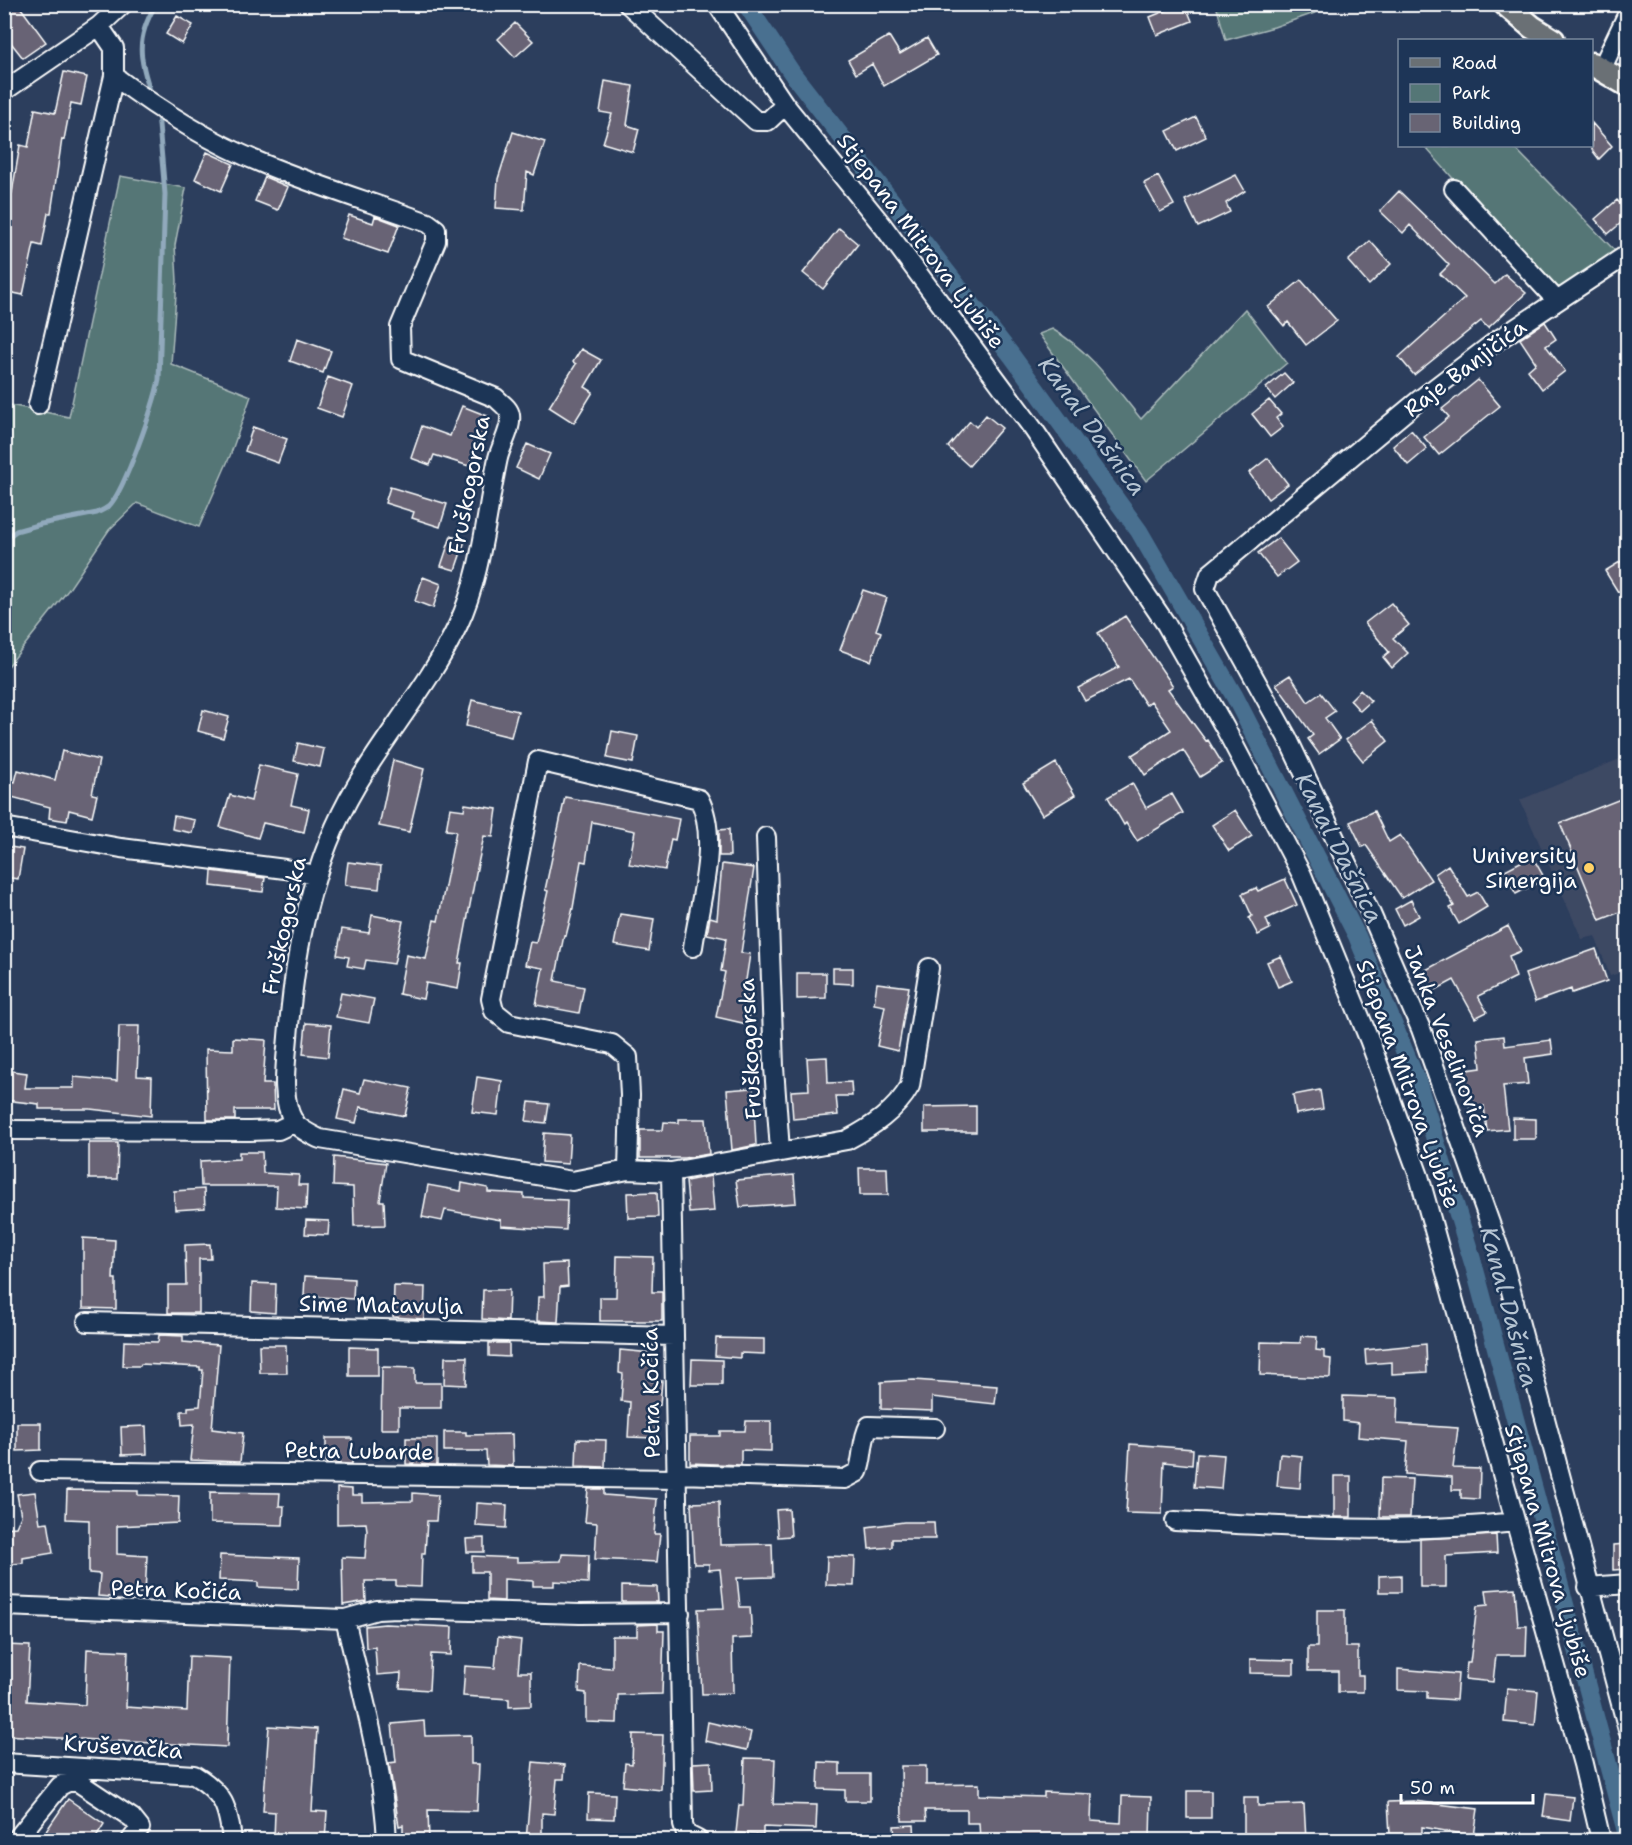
<svg xmlns="http://www.w3.org/2000/svg" width="1632" height="1845" viewBox="0 0 1632 1845" font-family="'Shantell Sans',sans-serif">
<style>
.built{fill:#3e4964}
.green{fill:#547676;stroke:#aababa;stroke-width:1.5}
.lines{fill:none;stroke-linecap:round;stroke-linejoin:round}
.stream{stroke:#91a9bc;stroke-width:5}
.canal{stroke:#486f90;stroke-width:18}
.building{fill:#686474;stroke:#fff;stroke-width:1.5}
.minor-casing{stroke:#fff;stroke-width:22}
.major-casing{stroke:#fff;stroke-width:27}
.minor{stroke:#1d3557;stroke-width:18}
.major{stroke:#6a7074;stroke-width:22}
.poi-dot{fill:#ffd166;stroke:#1d3557;stroke-width:2}
.labels{text-anchor:middle;dominant-baseline:central;stroke-width:5;stroke-linejoin:round;paint-order:stroke}
.street-label{font-size:22px;fill:#fff;stroke:#1d3557}
.poi-label{font-size:22px;fill:#fff;stroke:#1d3557;text-anchor:end}
.water-label{font-size:24px;font-style:italic;fill:#b6c5d3;stroke:#1d3557}
</style>
<rect width="100%" height="100%" fill="#2c3e5d"/>
<filter id="ink" filterUnits="userSpaceOnUse"><feTurbulence type="fractalNoise" baseFrequency=".0167" numOctaves="2"/><feDisplacementMap in="SourceGraphic" scale="12" xChannelSelector="R" yChannelSelector="G"/><feConvolveMatrix kernelMatrix="1 2 1 2 8 2 1 2 1" color-interpolation-filters="sRGB"/></filter>
<g filter="url(#ink)">
<!-- built -->
<path class="built" d="M1627 756V970L1610 976 1595 936 1582 939 1520 800Z"/>
<!-- green -->
<path class="green" d="M1216 5V4L1338 5 1274 27 1226 40Z
M1429 146H1513L1622 258 1568 289 1553 291 1426 148Z
M120 176 186 188 175 245 177 281 171 364 251 396 230 456 199 527 137 503 109 530 69 589 5 670V404L69 417Z
M1245 309 1287 363 1146 481 1039 334 1052 329C1090 350 1114 386 1141 419Z"/>
<g class="lines">
<!-- stream -->
<path class="stream" d="M152 96C139 59 135 39 156 4
M4 540 16 531 41 524 97 513C100 511 106 509 109 506 125 490 154 404 159 380L165 194 158 113"/>
<!-- canal -->
<path class="canal" d="M746 4 792 73 1012 356 1139 531 1235 697 1357 936 1418 1084 1474 1266 1628 1839"/>
</g>
<!-- building -->
<path class="building" d="M12 4H18L46 42 23 58 4 34V10Z
M1182 4H1185L1192 21 1157 35 1150 17Z
M177 16 193 25 182 44 166 34Z
M515 23 533 41 515 57 498 39Z
M889 36 900 54 927 38 937 55 884 86 872 64 856 74 848 60Z
M64 72 87 77 81 105 71 103 64 140 62 139 51 213H48L42 246 34 244 23 295 4 291V243L11 207 4 205V192L12 193 20 145 28 147 35 109 55 113Z
M605 81 633 86 627 125 639 129 633 152 603 143 612 114 600 112Z
M1196 117 1206 137 1177 151 1167 131Z
M1592 123 1612 146 1599 159 1592 150Z
M513 132 545 142 534 175 527 172 524 210 496 208 498 179Z
M207 152 233 164 221 191 195 179Z
M1236 175 1245 191 1226 203 1230 212 1198 227 1185 200Z
M1158 176 1174 205 1160 212 1144 183Z
M265 177 288 187 278 210 255 201Z
M1399 191 1495 284 1505 274 1526 293 1488 328 1481 321 1414 375 1399 357 1465 298 1440 274 1449 265 1410 225 1403 233 1380 211Z
M1617 200 1628 212V217L1608 234 1595 219Z
M349 215 373 223 375 216 399 225 388 254 341 238Z
M839 228 858 244 823 289 803 273Z
M1370 241 1391 264 1369 285 1348 261Z
M1301 280 1337 321 1306 345 1288 322 1284 326 1268 307Z
M1545 322 1556 339 1546 346 1565 371 1542 389 1528 370 1536 363 1520 339Z
M297 339 331 351 323 373 290 361Z
M581 349 601 360 585 387 593 392 574 423 549 407 576 364 573 362Z
M1284 373 1293 383 1275 399 1266 388Z
M328 377 353 386 342 417 317 408Z
M1478 380 1500 406 1439 455 1424 437 1449 417 1442 409Z
M1269 400 1281 414 1276 418 1283 427 1270 437 1252 414Z
M462 406 490 417 481 438 478 437 469 466 434 455 430 465 411 458 422 426 450 436Z
M986 415 1002 428 969 466 948 447 970 421 976 427Z
M253 427 287 439 278 463 245 451Z
M1411 430 1427 449 1408 465 1393 446Z
M527 444 550 454 539 479 516 468Z
M1268 458 1288 484 1268 499 1249 473Z
M390 487 447 504 440 527 412 518 414 512 385 503Z
M451 536 465 541 455 570 441 566Z
M1278 538 1297 562 1277 577 1258 553Z
M1628 557V586L1618 592 1605 571Z
M423 577 441 584 433 608 415 601Z
M863 590 887 598 876 630 881 632 871 661 840 650Z
M1391 603 1409 625 1393 638 1408 653 1392 668 1383 657 1389 652 1365 623Z
M1125 616 1173 686 1168 689 1206 741 1208 740 1222 763 1200 777 1183 750 1145 775 1132 755 1171 730 1151 701 1146 705 1129 679 1085 701 1078 688 1119 667 1098 633Z
M1290 675 1308 702 1321 693 1335 711 1325 718 1340 739 1319 754 1308 739 1313 735 1276 684Z
M1360 690 1371 701 1360 711 1350 700Z
M472 700 518 711 511 737 466 726Z
M203 710 229 717 223 738 198 731Z
M1372 720 1388 741 1363 761 1346 740Z
M612 731 638 736 633 763 607 758Z
M298 743 324 749 320 767 294 761Z
M62 751 99 760 92 794 97 795 92 816 69 810 67 821 49 818 50 807 4 795V780L15 782 18 770 55 780Z
M393 760 424 769 409 832 379 826Z
M1056 763 1075 795 1042 815 1023 783Z
M259 765 298 774 291 805 309 809 304 832 263 823 258 838 220 827 230 795 251 801Z
M1132 783 1146 808 1172 794 1183 813 1137 841 1126 823 1124 825 1108 797Z
M1628 796V909L1600 920 1560 823Z
M565 797 679 819 675 840 671 839 665 870 629 864 635 831 592 822 586 862 581 861 573 908 566 936 564 935 555 981 584 987 579 1013 536 1005 543 968 525 965 530 942 536 943 548 891 545 890Z
M465 804 497 809 493 837 484 836 476 873 459 963H462L458 989 426 983 423 999 399 994 406 955 426 959 434 920 438 921 456 831 446 830 450 808 464 810Z
M1235 810 1252 836 1229 851 1212 825Z
M1374 811 1389 842 1400 835 1431 880 1402 898 1366 845 1362 847 1350 822Z
M174 816 195 820 192 833 172 829Z
M729 829 730 856H719V830Z
M4 846 23 849 18 879 4 877Z
M1532 856 1545 879 1516 894 1503 871Z
M348 862 381 866 379 889 345 885Z
M722 864 754 868 741 953 750 954 744 993 753 995 747 1024 716 1017 725 972 721 971 726 938 707 934 710 917 717 919Z
M1448 865 1468 897 1478 892 1487 907 1459 924 1450 908 1454 906 1435 874Z
M212 871 265 878 263 892 211 886Z
M1285 879 1297 905 1266 919 1270 929 1258 935 1249 918 1252 916 1242 894 1256 888 1258 891Z
M1411 900 1419 916 1403 925 1395 909Z
M620 914 654 919 649 951 614 945Z
M372 915 403 921 394 964 366 960 364 969 347 966 349 957 337 955 342 929 369 933Z
M1508 926 1521 951 1509 956 1516 977 1478 996 1487 1012 1475 1018 1454 980 1430 993 1420 973Z
M1596 949 1607 981 1572 993 1571 989 1535 1002 1525 974Z
M1281 956 1292 981 1278 987 1267 962Z
M833 968H853V984L833 983Z
M797 973H826V998L797 999Z
M877 983 909 987 898 1051 877 1046 885 1006 874 1004Z
M341 993 374 999 369 1023 336 1017Z
M306 1023 331 1025 328 1057 303 1054Z
M119 1026H139L137 1076 152 1077 151 1116 90 1109H39V1104L4 1100V1070L27 1073 25 1088H74V1077L117 1081Z
M1504 1036 1505 1046 1551 1040 1553 1054 1525 1058 1528 1084 1503 1086 1508 1129 1487 1131 1484 1106 1470 1110 1459 1071 1481 1068 1478 1039Z
M233 1038 266 1040 263 1084H273L274 1110H235V1120H207L206 1049 233 1050Z
M827 1057 828 1083 851 1082 852 1096H836L838 1115 793 1119 791 1091 809 1090 807 1058Z
M477 1077 502 1081 498 1115 472 1112Z
M364 1079 411 1088 405 1116 360 1107 356 1123 337 1119 344 1089 360 1093Z
M753 1088 756 1145 732 1150 727 1090Z
M1320 1090 1323 1109 1296 1114 1293 1095Z
M529 1102 549 1104 546 1123 526 1121Z
M976 1106V1132H924V1107Z
M1513 1118 1536 1119V1139H1513Z
M679 1119H706L709 1154 684 1158H640V1130H663L664 1122 679 1123Z
M544 1133 570 1135 568 1164 542 1162Z
M89 1143H118L117 1179H89Z
M239 1152H262L263 1173 299 1175 298 1185H307L306 1209 276 1207 277 1186H201L200 1161 239 1159Z
M334 1157 386 1163 380 1201H384L385 1225 354 1226 353 1187 333 1186Z
M859 1168H887L888 1195H860Z
M794 1175 796 1203 740 1207 736 1180Z
M711 1176 714 1211 689 1213 686 1181Z
M462 1183 488 1188V1192L524 1194V1198L567 1200 566 1230 501 1226V1220L445 1210 442 1221 422 1217 428 1185 461 1191Z
M204 1189 205 1208 175 1210 174 1191Z
M657 1192 658 1217 628 1218 627 1193Z
M306 1220 329 1221 328 1235 305 1234Z
M83 1238 115 1240 113 1279H116V1309L83 1308Z
M210 1244 211 1259H199V1313H168V1285H186L185 1245Z
M617 1256 653 1257 652 1292H662V1321H600V1297H616Z
M567 1263 568 1286 560 1287 558 1322 537 1321 538 1297H544L543 1264Z
M305 1276 354 1279 353 1299 304 1296Z
M252 1283 276 1284 275 1313 251 1311Z
M394 1286 425 1287 424 1319 393 1317Z
M483 1290H509L508 1321 482 1319Z
M159 1335 183 1336V1342L219 1345 212 1429 243 1433 240 1462 190 1460 194 1424 182 1425 181 1411H188V1407L200 1406 203 1370H200V1367L141 1364 140 1366H123L124 1341 158 1342Z
M1301 1336 1317 1337 1316 1350 1324 1351V1358L1331 1359 1330 1378 1260 1375 1261 1342 1300 1343Z
M716 1338 764 1339V1354L740 1353V1358L715 1356Z
M489 1343H509V1357L489 1356Z
M1426 1344 1427 1372 1392 1374V1362L1366 1364 1365 1350Z
M259 1345H286L287 1373H260Z
M349 1347 378 1348V1376H349Z
M620 1350 652 1353 651 1381H662L660 1405 657 1404 655 1438 628 1437 630 1402 621 1401 623 1374 619 1373Z
M445 1357H467L466 1385 444 1384Z
M692 1359 722 1360V1385H691Z
M382 1367 415 1368V1383H441V1408H399V1429H381Z
M914 1380 997 1386 995 1404 932 1397V1411L881 1409V1382Z
M1343 1396 1398 1398 1397 1424 1458 1428 1453 1468 1480 1469 1479 1499 1461 1498V1490H1452V1477L1405 1474 1408 1441 1358 1437 1359 1423 1343 1421Z
M746 1421H771V1451L741 1450V1465L690 1463V1436H720V1431H745Z
M17 1423H41V1450L17 1451Z
M146 1426 147 1454 122 1455 121 1427Z
M444 1432H466V1435L512 1434 513 1466 487 1465 486 1451H444Z
M326 1438H352V1464L326 1463Z
M406 1438H437V1465L406 1464Z
M577 1439 606 1440 605 1467 576 1466Z
M1130 1444 1193 1449 1192 1465 1164 1462 1162 1514 1126 1513Z
M1197 1453 1224 1455 1221 1489 1194 1487Z
M1280 1454 1302 1456 1300 1488 1277 1486Z
M1334 1476H1351V1517H1334Z
M1381 1478 1412 1479 1410 1517H1380Z
M337 1488 352 1489V1495H362V1502L413 1501V1493L438 1495 436 1521H427L425 1553H422L421 1587 396 1586V1581H365L366 1601 343 1605 342 1557 365 1558 367 1530 366 1523 337 1524Z
M588 1489H604V1495L657 1499 654 1534H660L657 1562 595 1559 597 1523 585 1522Z
M67 1490 138 1491V1495L179 1496 178 1523 117 1526V1554L147 1556 145 1593 112 1591 111 1597 98 1596 100 1574 89 1573V1520L66 1519Z
M35 1492 40 1523 48 1522 53 1553 23 1558V1563L4 1565V1528L16 1527 21 1516 17 1494Z
M210 1492 280 1493 279 1506H284L283 1525 210 1523Z
M719 1502 720 1545 772 1544 773 1577 737 1578 740 1607H750L752 1638 732 1639 733 1693 702 1694 698 1609 724 1608 720 1569 709 1570V1564H694L691 1503Z
M477 1503 507 1505 506 1528 476 1526Z
M789 1509 791 1536 778 1537 776 1510Z
M904 1522H934L935 1539H892V1547L869 1549 867 1527Z
M1496 1535 1497 1553 1446 1556V1587H1420V1539Z
M484 1538V1552H467L466 1539Z
M1628 1544V1569L1613 1570V1545Z
M562 1554 589 1555 588 1583 554 1581V1586H533V1581L504 1579V1601L487 1600V1572H472V1556L517 1558V1562L561 1561Z
M220 1555 299 1558 298 1589 258 1587V1582L219 1580Z
M827 1556 855 1557 854 1586 826 1585Z
M1401 1575V1592H1379V1576Z
M622 1586 657 1587 658 1602H622Z
M1515 1588 1518 1626H1527L1526 1655H1496L1493 1682 1465 1679 1467 1663H1470L1477 1606 1488 1605 1486 1590Z
M1317 1610H1345V1647H1358V1675H1363V1692H1338V1671H1308V1647H1317Z
M385 1624 452 1627 451 1655 431 1654 429 1690 400 1688 401 1673 377 1675 375 1647 366 1648 365 1626Z
M658 1624V1631H664L662 1694 618 1695 617 1723 586 1722V1693L579 1692 580 1666 612 1668V1636H637V1625Z
M498 1637 521 1640 518 1672H531V1706L509 1707V1699L463 1696 465 1666 495 1668Z
M4 1645 30 1646 27 1701 85 1705 87 1649 128 1651 126 1707 187 1711 189 1656 230 1658 227 1747 4 1735Z
M1250 1659 1294 1660V1674L1250 1673Z
M1398 1669 1458 1674 1456 1700 1427 1698V1691L1398 1690Z
M1507 1688 1538 1691 1535 1725 1504 1722Z
M424 1721 425 1736 471 1735V1764H479L477 1811 428 1810 429 1840H403V1825L399 1826 389 1763 396 1762 392 1724Z
M708 1722 751 1732 747 1750 705 1741Z
M269 1726 317 1729 312 1811 327 1812 325 1840H274L275 1812 263 1811Z
M633 1734 663 1735 661 1790 623 1786 625 1763 632 1764Z
M745 1758 775 1759 773 1804 817 1805 816 1829 763 1827V1835L736 1833 739 1805H743Z
M533 1762 565 1765 564 1779H557L554 1814 542 1813V1840H526Z
M711 1762 712 1790 694 1791 693 1763Z
M819 1762 840 1763V1774H870V1801H845V1790L818 1789Z
M901 1766H926V1785L979 1784V1795L1044 1797V1792L1092 1794 1091 1821 1121 1823 1122 1796 1151 1797 1150 1840H980L979 1823H967V1810H925L926 1821H902Z
M1187 1791H1211V1818H1187Z
M589 1793 615 1794 614 1819 588 1818Z
M1546 1794 1573 1797 1570 1821 1543 1817Z
M1244 1797H1258V1806L1304 1804 1306 1840H1244Z
M68 1799 104 1824 94 1840H40Z
M1414 1801 1478 1809 1474 1836 1422 1827V1833L1390 1834 1388 1802Z
M914 1825 915 1840H895L894 1826Z"/>
<g class="lines">
<defs>
<path id="minor" d="M628 4 756 121H768L785 105
M717 4 785 105 883 226 1034 430 1166 624 1225 728 1302 875 1369 1039 1419 1176 1583 1764 1601 1840
M99 26 114 48V76C159 110 212 143 264 164 317 186 373 203 428 223L436 229V241L400 327 401 359 496 398C501 403 509 408 510 415 512 429 501 445 498 458 486 513 482 574 458 625 431 682 388 732 356 786 311 862 295 950 288 1037 286 1063 280 1099 294 1122 300 1130 312 1135 320 1139L572 1181 628 1170 671 1172 847 1140C872 1127 896 1111 910 1086L929 968
M1601 70 1628 13
M4 91 99 26 123 4
M1454 189 1557 301
M1628 254 1495 342 1418 401 1210 574 1205 589 1287 737 1371 914 1421 1029 1502 1257 1628 1730
M38 405 114 76
M4 827 121 848 285 869 316 875
M766 837 774 1067 780 1151
M4 1130 250 1131 278 1130 295 1122
M628 1170 630 1095 628 1057 612 1044 509 1023 494 1011 491 999 538 761 699 799C720 838 699 904 693 947
M671 1172 683 1825 686 1834 698 1840
M87 1322 674 1336
M40 1471 677 1479
M677 1474 845 1479 858 1472C864 1457 861 1441 869 1426L935 1428
M1175 1521C1288 1526 1402 1535 1515 1522
M1588 1587 1628 1584
M4 1606 345 1619 377 1610 397 1609 580 1614 680 1613
M345 1619C362 1692 383 1765 387 1840
M4 1763 194 1775C224 1793 228 1807 232 1840
M16 1840 60 1786 68 1782H78L132 1818 140 1828 131 1840"/>
<path id="major" d="M1505 4 1532 27 1553 40
M1592 64 1628 85"/>
</defs>
<!-- minor casing -->
<use href="#minor" class="minor-casing"/>
<!-- major casing -->
<use href="#major" class="major-casing"/>
<!-- minor -->
<use href="#minor" class="minor"/>
<!-- major -->
<use href="#major" class="major"/>
</g>
</g>
<!-- markers -->
<circle class="poi-dot" cx="1589" cy="868" r="6"/>
<g class="labels">
<!-- street labels -->
<g class="street-label">
<text transform="translate(921 241) rotate(53)">Stjepana Mitrova Ljubiše</text>
<text transform="translate(1465 368) rotate(-37)">Raje Banjičića</text>
<text transform="translate(469 485) rotate(-79)">Fruškogorska</text>
<text transform="translate(284 926) rotate(-78)">Fruškogorska</text>
<text transform="translate(1447 1041) rotate(69)">Janka Veselinovića</text>
<text transform="translate(750 1049) rotate(-93)">Fruškogorska</text>
<text transform="translate(1408 1084) rotate(70)">Stjepana Mitrova Ljubiše</text>
<text transform="translate(381 1305) rotate(1)">Sime Matavulja</text>
<text transform="translate(651 1393) rotate(-91)">Petra Kočića</text>
<text transform="translate(359 1451) rotate(1)">Petra Lubarde</text>
<text transform="translate(1548 1551) rotate(74)">Stjepana Mitrova Ljubiše</text>
<text transform="translate(176 1590) rotate(2)">Petra Kočića</text>
<text transform="translate(123 1747) rotate(4)">Kruševačka</text>
</g>
<!-- poi labels -->
<g class="poi-label">
<text x="1577" y="855">University<tspan x="1577" dy="25">Sinergija</tspan></text>
</g>
<!-- water labels -->
<g class="water-label">
<text transform="translate(1092 426) rotate(54)">Kanal Dašnica</text>
<text transform="translate(1339 848) rotate(63)">Kanal Dašnica</text>
<text transform="translate(1509 1307) rotate(75)">Kanal Dašnica</text>
</g>
</g>
<!-- margin -->
<rect width="1632" height="1845" fill="none" stroke="#1d3557" stroke-width="24"/>
<rect x="12" y="12" width="1608" height="1821" fill="none" stroke="#fff" stroke-width="2" filter="url(#ink)"/>
<!-- legend -->
<rect x="1398" y="39" width="195" height="108" fill="#1d3557" stroke="#77869a" stroke-width="1.5"/>
<rect x="1410" y="58" width="30" height="9" fill="#6a7074" stroke="#77869a" stroke-width="1.5"/>
<text x="1452" y="69" font-size="18" fill="#ffffff">Road</text>
<rect x="1410" y="84" width="30" height="18" fill="#547676" stroke="#77869a" stroke-width="1.5"/>
<text x="1452" y="99" font-size="18" fill="#ffffff">Park</text>
<rect x="1410" y="114" width="30" height="18" fill="#686474" stroke="#77869a" stroke-width="1.5"/>
<text x="1452" y="129" font-size="18" fill="#ffffff">Building</text>
<!-- scale -->
<path d="M1401 1794v9h132v-9" fill="none" stroke="#ffffff" stroke-width="3"/>
<text x="1410" y="1794" font-size="18" fill="#ffffff" stroke="#1d3557" stroke-width="4.5" paint-order="stroke">50 m</text>
</svg>
